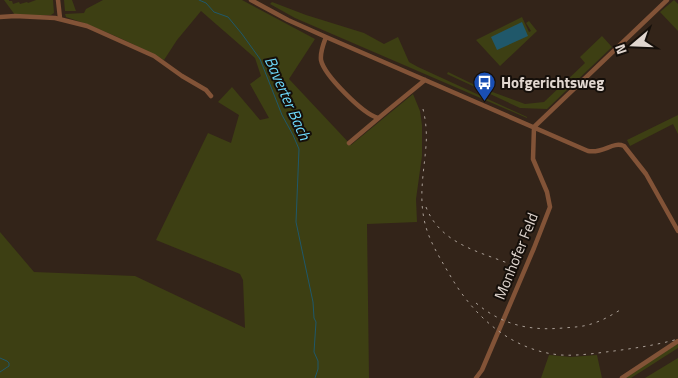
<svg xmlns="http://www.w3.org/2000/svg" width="678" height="378" viewBox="0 0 678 378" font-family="'Titillium Web',sans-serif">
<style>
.green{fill:#3d3f13}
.water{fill:#20586a}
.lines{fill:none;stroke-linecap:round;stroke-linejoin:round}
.stream{stroke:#20586a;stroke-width:1}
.minor{stroke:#825337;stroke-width:4.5}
.rail{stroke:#aa9f96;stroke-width:1;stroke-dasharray:2.5 5;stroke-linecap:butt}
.labels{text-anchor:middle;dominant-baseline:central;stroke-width:4;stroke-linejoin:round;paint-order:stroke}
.poi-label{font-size:15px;font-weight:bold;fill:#e0d6cf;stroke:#150f0a;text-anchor:start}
.street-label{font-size:15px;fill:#e0d6cf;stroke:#150f0a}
.water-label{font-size:16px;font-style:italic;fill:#6ed9fc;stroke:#150f0a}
</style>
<rect width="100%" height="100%" fill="#332419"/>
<!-- green -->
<path class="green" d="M4 0H9V1H12L13 4 19 2 20 4 27 2 28 3 36 0H53L54 13 51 15H15Z
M64 0H72L76 11H65Z
M103 0H242L315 39 289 79 351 145 413 94 420 111 422 125V156L416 199 417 222 367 224 369 378H0V232L34 272 135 276 245 328 243 280 240 274 156 240 208 133 231 143 239 115 218 102 232 87 260 120 269 118 250 84 261 76 255 58 201 11 177 40 164 60C132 43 100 28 66 17L65 14 84 13 86 9Z
M674 0 678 4V31L660 12Z
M272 2 306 15 364 33 384 44 398 37 409 62 418 67 527 117V118L295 18 270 4Z
M522 17 529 32 531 31 526 23 529 21 537 31 500 66 476 40Z
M602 36 612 47 547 109 520 108 447 74 448 72 479 87 525 104 544 102 585 63 580 57Z
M678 115V134L673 124 630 146 627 140Z
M678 343V348L631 378H625Z
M549 355 571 357 597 355 602 378H541Z
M678 358V378H645Z"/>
<!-- water -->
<path class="water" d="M522 22 528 36 497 50 491 37Z"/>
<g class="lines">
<!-- stream -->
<path class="stream" d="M199 0 206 3 214 12 228 17 242 34 260 59 282 115 293 135 299 149 296 222 313 302 314 318 316 322 314 352 318 361V369L315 378
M0 358 7 361 9 363V366L0 372"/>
<!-- minor -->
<path class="minor" d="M58 0 60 18
M251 0 288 20 326 37 588 151C604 154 612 141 624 146L646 174 678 231
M0 17 15 16 55 18 87 26 154 56 182 76 206 90 211 96
M326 37C323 45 320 52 321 60 324 75 363 114 378 118
M534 127 667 0
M349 143 387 111 425 80
M476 378 482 370 502 323 534 248 550 207 547 192 533 159 534 127
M622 378 678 341"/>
<!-- rail -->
<path class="rail" d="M423 109C426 121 427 134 426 146 424 171 419 194 424 219 428 240 440 258 451 277 475 318 513 351 561 355 579 356 597 353 614 351 636 348 657 345 678 339
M426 207C440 243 477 251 510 264
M476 303C502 325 530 331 563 328 574 327 584 327 594 323 604 320 613 314 622 309"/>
</g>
<!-- icons -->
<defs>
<symbol id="bus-pin" viewBox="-11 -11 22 30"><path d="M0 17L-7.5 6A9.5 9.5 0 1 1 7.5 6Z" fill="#1a4fb4" stroke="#150f0a"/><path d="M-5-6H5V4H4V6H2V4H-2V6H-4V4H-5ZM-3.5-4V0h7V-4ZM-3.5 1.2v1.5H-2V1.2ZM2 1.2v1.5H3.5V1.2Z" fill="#fff"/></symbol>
</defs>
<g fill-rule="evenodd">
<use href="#bus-pin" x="472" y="70" width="25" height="34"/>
</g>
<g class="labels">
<!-- poi labels -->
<g class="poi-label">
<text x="501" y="82">Hofgerichtsweg</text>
</g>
<!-- street labels -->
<g class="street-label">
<text transform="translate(516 256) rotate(-68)">Monhofer Feld</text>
</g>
<!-- water labels -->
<g class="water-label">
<text transform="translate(288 98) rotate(66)">Baverter Bach</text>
</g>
</g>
<!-- north arrow -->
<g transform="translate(633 45) rotate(251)" stroke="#150f0a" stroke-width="4" paint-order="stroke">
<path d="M0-4L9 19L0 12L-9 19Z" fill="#e0d6cf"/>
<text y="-8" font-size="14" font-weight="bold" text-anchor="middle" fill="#e0d6cf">N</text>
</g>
</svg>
